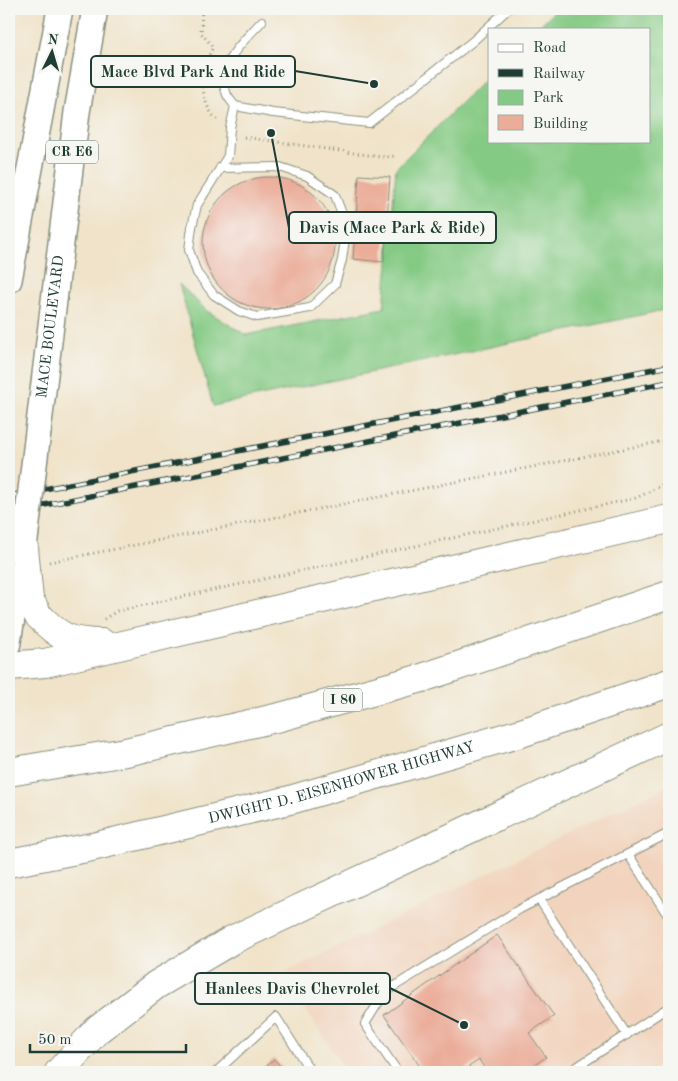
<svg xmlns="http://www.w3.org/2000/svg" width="678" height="1081" viewBox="0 0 678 1081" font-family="'Old Standard TT',serif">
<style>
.built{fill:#f2d4be}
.green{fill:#85ca84;stroke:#52845c}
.building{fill:#ebac98}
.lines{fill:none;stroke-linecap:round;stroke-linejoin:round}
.service-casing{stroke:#88907e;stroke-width:10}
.secondary-casing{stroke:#88907e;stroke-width:25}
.primary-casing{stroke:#88907e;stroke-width:28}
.motorway-casing{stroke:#88907e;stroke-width:30}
.path{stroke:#88907e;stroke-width:3;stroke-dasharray:1 4;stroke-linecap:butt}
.service{stroke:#fff;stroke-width:8}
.secondary{stroke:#fff;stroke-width:22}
.primary{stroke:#fff;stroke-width:25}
.motorway{stroke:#fff;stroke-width:28}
.rail-casing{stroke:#1f3d34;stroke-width:5.5}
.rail{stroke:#f6f6f2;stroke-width:4;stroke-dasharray:11;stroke-linecap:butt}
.secondary-bridge-casing{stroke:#88907e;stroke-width:25;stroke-linecap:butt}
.primary-bridge-casing{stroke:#88907e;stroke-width:28;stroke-linecap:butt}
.motorway-bridge-casing{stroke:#88907e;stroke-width:30;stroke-linecap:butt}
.secondary-bridge{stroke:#fff;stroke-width:22}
.primary-bridge{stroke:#fff;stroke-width:25}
.motorway-bridge{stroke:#fff;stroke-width:28}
.labels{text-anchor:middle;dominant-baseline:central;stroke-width:4;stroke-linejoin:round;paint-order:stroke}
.shield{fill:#f6f6f2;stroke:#60746d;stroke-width:1}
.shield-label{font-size:14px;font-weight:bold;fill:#1f3d34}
.street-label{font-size:15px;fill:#1f3d34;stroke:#f6f6f2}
.leader{fill:none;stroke:#1f3d34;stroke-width:2}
.callout-dot{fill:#1f3d34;stroke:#f6f6f2;stroke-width:2}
.callout{fill:#f6f6f2;stroke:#1f3d34;stroke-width:2}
.callout-label{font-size:16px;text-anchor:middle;font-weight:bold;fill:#1f3d34}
</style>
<rect width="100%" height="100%" fill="#f6f6f2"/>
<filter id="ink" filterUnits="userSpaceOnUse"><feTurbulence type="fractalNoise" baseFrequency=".02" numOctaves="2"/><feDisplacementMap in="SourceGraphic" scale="10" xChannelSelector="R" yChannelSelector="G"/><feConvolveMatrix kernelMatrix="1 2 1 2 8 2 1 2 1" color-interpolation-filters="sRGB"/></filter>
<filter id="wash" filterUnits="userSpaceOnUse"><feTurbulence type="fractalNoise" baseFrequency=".0096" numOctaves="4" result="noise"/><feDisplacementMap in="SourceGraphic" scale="20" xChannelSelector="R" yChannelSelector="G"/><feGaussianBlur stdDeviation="1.12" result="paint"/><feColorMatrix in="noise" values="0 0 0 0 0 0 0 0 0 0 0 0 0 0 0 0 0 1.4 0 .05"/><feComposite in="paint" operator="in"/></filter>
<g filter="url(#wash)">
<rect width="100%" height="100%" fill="#f0e3c9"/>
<!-- built -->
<path class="built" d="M669 785V1059L649 1072H347L282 974Z"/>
<!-- green -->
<path class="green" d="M557 9H669V309L213 406 179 284 207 311 246 335 384 308 396 168 489 75V141H649V29H536Z"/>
<g id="blocks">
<!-- building -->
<path class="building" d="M359 175 390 177 384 262 353 259Z
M203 243a66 66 0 1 1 132 0a66 66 0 1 1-132 0Z
M497 935 554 1016 529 1033 546 1057 525 1072H487L479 1060 461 1072H424L384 1015Z
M274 1059 286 1072H260Z"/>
</g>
</g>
<g filter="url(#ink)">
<use href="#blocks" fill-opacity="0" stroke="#88907e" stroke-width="1"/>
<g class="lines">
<defs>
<path id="service" d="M262 21C246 39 215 64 226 92 227 97 232 102 235 106L273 113 369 123 473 41 508 9
M220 168 280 167 307 176 335 195 342 214 345 239 342 260 335 284 310 308 257 317 239 311 214 295 197 273 189 250 192 227 197 205 228 156 230 128 235 106
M628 854 669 917
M539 899 627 1035
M216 1072 276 1017 311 1072
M398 1072 365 1024 385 992 520 909 669 833
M569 1072 669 1007"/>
<path id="secondary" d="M9 645 13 621"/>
<g id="primary">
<path d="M9 280 60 9"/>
<path id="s1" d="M38 432 77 112 95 9"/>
</g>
<g id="motorway">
<path d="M38 615C60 638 70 643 102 643"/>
<path d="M9 666 45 663 669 519"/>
<path d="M9 772 126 752 280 717 422 678 669 595"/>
<path id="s2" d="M9 863 92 847 290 800 521 733 669 683"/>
<path d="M59 1072 96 1031 156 985 232 940 669 736"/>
</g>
</defs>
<!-- service casing -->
<use href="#service" class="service-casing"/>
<!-- secondary casing -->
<use href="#secondary" class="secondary-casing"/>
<!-- primary casing -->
<use href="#primary" class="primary-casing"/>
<!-- motorway casing -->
<use href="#motorway" class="motorway-casing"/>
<!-- path -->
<path class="path" d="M202 9 201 33 213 47C210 54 205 62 203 69 201 85 204 110 218 120
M244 137 381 157 397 156
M49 562 669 440
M104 619 117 611 636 498 661 486 669 473"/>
<!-- service -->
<use href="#service" class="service"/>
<!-- secondary -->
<use href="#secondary" class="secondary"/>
<!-- primary -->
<use href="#primary" class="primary"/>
<!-- motorway -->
<use href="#motorway" class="motorway"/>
<defs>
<path id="rail" d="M9 496 669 366
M9 512 669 382"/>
</defs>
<!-- rail casing -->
<use href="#rail" class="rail-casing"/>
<!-- rail -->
<use href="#rail" class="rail"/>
<defs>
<path id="secondary-bridge" d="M13 621 20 573"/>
<path id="primary-bridge" d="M24 548 38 432"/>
<path id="motorway-bridge" d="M24 548 29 599 38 615"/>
</defs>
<!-- secondary-bridge casing -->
<use href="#secondary-bridge" class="secondary-bridge-casing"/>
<!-- primary-bridge casing -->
<use href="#primary-bridge" class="primary-bridge-casing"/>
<!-- motorway-bridge casing -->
<use href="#motorway-bridge" class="motorway-bridge-casing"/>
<!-- secondary-bridge -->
<use href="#secondary-bridge" class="secondary-bridge"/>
<!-- primary-bridge -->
<use href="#primary-bridge" class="primary-bridge"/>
<!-- motorway-bridge -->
<use href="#motorway-bridge" class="motorway-bridge"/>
</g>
</g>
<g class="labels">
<!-- shield labels -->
<g class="shield">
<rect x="46" y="140.5" width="52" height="23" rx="4"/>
<rect x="324" y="688.5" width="38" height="23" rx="4"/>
</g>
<g class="shield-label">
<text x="72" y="152">CR E6</text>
<text x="343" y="700">I 80</text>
</g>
<!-- street labels -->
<g class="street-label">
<text stroke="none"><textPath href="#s1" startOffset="106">MACE BOULEVARD</textPath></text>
<text stroke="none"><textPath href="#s2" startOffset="342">DWIGHT D. EISENHOWER HIGHWAY</textPath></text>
</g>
</g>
<!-- callouts -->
<path class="leader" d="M374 84L295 71M271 133L289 228M464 1025L390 988"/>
<g class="callout-dot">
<circle cx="374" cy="84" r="5"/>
<circle cx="271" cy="133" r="5"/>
<circle cx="464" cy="1025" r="5"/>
</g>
<g class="callout">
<rect x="91" y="56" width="204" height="31" rx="5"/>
<rect x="289" y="212" width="207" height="31" rx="5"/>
<rect x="195" y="973" width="195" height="31" rx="5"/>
</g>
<g class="callout-label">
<text x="193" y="77">Mace Blvd Park And Ride</text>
<text x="392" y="233">Davis (Mace Park &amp; Ride)</text>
<text x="292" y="994">Hanlees Davis Chevrolet</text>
</g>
<!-- margin -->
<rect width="678" height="1081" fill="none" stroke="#f6f6f2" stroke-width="30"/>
<!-- legend -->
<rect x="488" y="28" width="162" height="115" fill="#f6f6f2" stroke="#a0aca6"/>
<rect x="498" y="44" width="25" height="8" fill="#ffffff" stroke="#a0aca6"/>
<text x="533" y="52" font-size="15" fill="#1f3d34">Road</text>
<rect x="498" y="69" width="25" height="8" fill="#1f3d34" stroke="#a0aca6"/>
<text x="533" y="78" font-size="15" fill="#1f3d34">Railway</text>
<rect x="498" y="90" width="25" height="15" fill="#85ca84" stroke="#a0aca6"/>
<text x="533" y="102" font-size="15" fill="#1f3d34">Park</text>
<rect x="498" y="115" width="25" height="15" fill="#ebac98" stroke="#a0aca6"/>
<text x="533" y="128" font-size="15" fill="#1f3d34">Building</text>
<!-- north arrow -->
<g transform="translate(52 52) rotate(5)" stroke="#f6f6f2" stroke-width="4" paint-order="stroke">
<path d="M0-4L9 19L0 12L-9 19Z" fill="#1f3d34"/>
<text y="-8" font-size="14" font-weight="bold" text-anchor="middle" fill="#1f3d34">N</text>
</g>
<!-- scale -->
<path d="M30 1044v8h156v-8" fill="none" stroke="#1f3d34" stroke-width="2.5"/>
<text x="38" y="1044" font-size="15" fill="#1f3d34" stroke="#f6f6f2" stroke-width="4" paint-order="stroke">50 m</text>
</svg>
